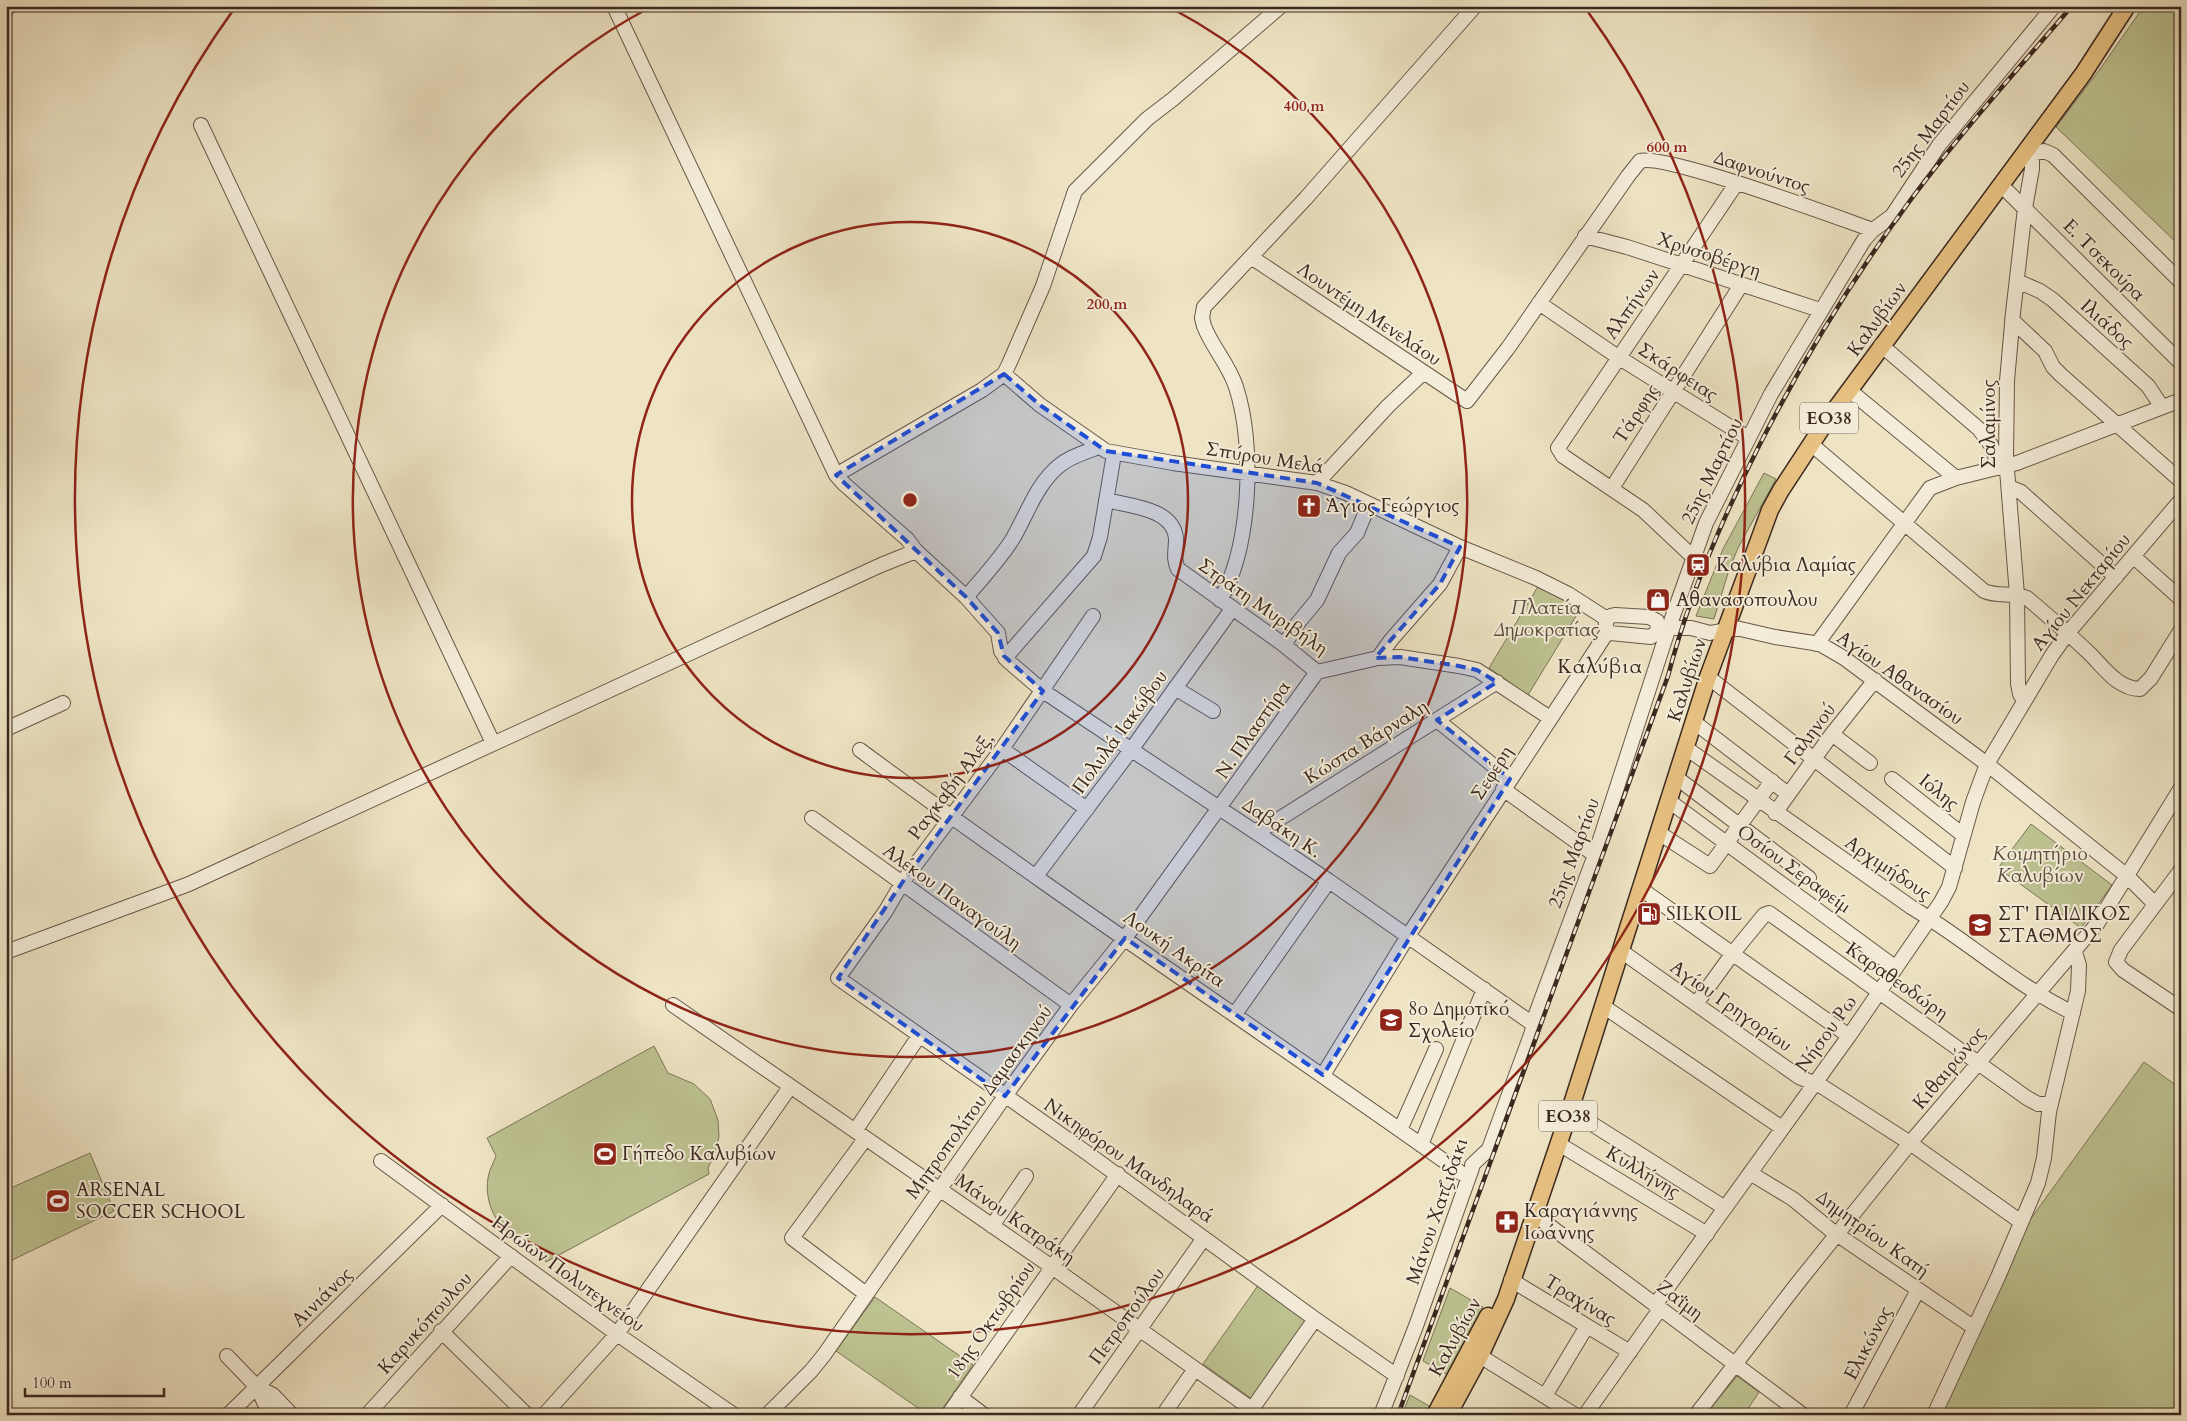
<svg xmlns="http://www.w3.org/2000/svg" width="2187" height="1421" viewBox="0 0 2187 1421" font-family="Cardo,serif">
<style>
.green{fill:#bdc291;stroke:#7c7558}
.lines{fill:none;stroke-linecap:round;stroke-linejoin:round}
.stream{stroke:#76817f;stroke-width:2.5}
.minor-casing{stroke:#685749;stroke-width:16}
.major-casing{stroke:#3b2820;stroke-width:19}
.minor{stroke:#f4edd9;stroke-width:14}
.major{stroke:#e7c282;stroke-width:16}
.rail-casing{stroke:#3b2820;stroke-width:4.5}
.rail{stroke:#f4edd9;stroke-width:2.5;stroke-dasharray:8;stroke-linecap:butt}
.marked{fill:#1d4ed8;fill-opacity:0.2;stroke:#1d4ed8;stroke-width:4;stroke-dasharray:10 6;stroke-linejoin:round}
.ring{fill:none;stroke:#8f2418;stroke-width:2.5}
.labels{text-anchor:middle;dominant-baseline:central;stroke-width:4;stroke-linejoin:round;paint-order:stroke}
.shield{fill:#f4edd9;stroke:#726358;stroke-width:1}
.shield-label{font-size:18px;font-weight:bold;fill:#3b2820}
.street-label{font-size:19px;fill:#3b2820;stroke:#f4edd9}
.poi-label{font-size:19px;fill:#3b2820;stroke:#f4edd9;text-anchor:start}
.park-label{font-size:19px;font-style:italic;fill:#5c4e3c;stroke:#f4edd9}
.neighbourhood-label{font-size:20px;letter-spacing:1px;fill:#3b2820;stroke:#f4edd9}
.centre{fill:#8f2418;stroke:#f4edd9;stroke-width:2.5}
.ring-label{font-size:15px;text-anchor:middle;font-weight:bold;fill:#8f2418;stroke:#f4edd9;stroke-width:4;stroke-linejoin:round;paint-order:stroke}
</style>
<rect width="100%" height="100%" fill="#eee4c4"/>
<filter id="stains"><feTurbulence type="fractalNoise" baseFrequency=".004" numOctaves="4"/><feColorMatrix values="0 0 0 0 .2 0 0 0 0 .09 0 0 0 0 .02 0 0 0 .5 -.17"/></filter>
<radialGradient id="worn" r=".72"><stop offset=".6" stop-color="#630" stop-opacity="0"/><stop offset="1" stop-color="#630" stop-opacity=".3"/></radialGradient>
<!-- green -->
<path class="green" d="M2144 6H2181V247L2056 127 2100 69Z
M1764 473 1776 479 1738 548 1729 570 1714 619 1696 616 1723 549Z
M1540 583 1581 608 1528 695 1489 668Z
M2031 824 2112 885 2081 928 1998 868Z
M654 1046 668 1073 694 1084 710 1099 718 1120 719 1137 715 1153 708 1168 709 1174 546 1262 540 1251C533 1248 524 1246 518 1242 497 1228 484 1203 488 1178 489 1170 494 1162 496 1156L487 1138Z
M2144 1062 2181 1089V1415H1940L2019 1235Z
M90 1153 114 1211 6 1263V1190Z
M1259 1284 1308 1318 1252 1399 1203 1364Z
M1450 1288 1483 1307 1448 1375 1423 1361Z
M875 1297 973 1365 938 1415H928L836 1351Z
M1737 1376 1759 1392 1744 1415H1705Z
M1410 1395 1431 1407 1426 1415H1402Z"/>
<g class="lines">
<!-- stream -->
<path class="stream" d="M6 22 17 6"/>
<defs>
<path id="minor" d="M614 6 836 475 843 483 907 539 916 551 966 597 998 633 1001 651 1007 660 1043 691 1329 881 1530 1022H1533
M201 125 493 743
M2032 154 2044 151 2053 155 2181 282
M2001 185 2181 363
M1585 236 1627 247 1820 310
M1251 257 1467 401 1508 348 1628 176 1640 161C1664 153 1839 218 1873 230
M2017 281 2040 291 2053 300 2148 386 2162 407
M1539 303 1618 357 1748 438
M2012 320 2045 351 2053 367 2061 375 2181 481
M1881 345 1979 429 1991 445 1999 467
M1004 374 1040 405 1106 451 1173 463 1317 483 1346 493 1460 547 1536 578 1568 594 1607 619
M1849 390 1956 478
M1811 444 1984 591C1997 597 2013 592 2027 598 2047 615 2068 633 2088 652 2102 665 2117 689 2140 689L2151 678 2181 630
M836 475 982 390 1004 374 1009 364 1043 286 1075 191 1147 119 1173 99 1281 6
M1317 483 1388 406 1423 373
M2009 487 2021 492 2116 577
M1612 488 1741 285
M1106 500C1129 506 1174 508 1176 539 1176 550 1173 559 1178 569L1284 645 1317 672
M1693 557 1643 510 1563 456 1558 448 1736 184
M2134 557 2181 599
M966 597C982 579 999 560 1012 540 1027 515 1036 484 1060 465 1071 456 1086 452 1099 447
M1220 600C1251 547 1255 445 1236 387 1229 365 1212 347 1204 326L1202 318 1204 307 1306 198 1475 6
M1615 615 1649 617 1657 621 1658 631 1651 637 1610 633C1603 626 1605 616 1615 615Z
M1093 616 1002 749 904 880 885 912 838 978 1087 1153 1315 1319 1397 1376
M1659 628H1691L1710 633 1736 628 1775 637 1820 644 1844 658 1987 764 2127 876 2155 904
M1817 644 1930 488 1956 478 2017 463 2181 400
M1284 645 1298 623 1317 600 1339 553 1357 533 1369 504
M1005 658 1094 556 1100 537 1114 454
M1378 658 1391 640 1440 584 1460 547
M1317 672 1378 658 1400 657 1459 666 1477 670 1550 718
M1708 677 1955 868
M1175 688 1213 711
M2024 700 2020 694 2018 684 2017 595 2006 457 2007 381 2013 313 2025 208 2032 169V154L2027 150
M1437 720 1510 779
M1694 722 1788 794
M6 729 63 703
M1832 734 1870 763
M1686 748 1911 907C1967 940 2015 985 2073 1013
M1002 749 1087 809
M860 750C1057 896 1261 1031 1461 1173L1468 1176
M1677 778 1809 878
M1892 779 1963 835
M1503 789 1595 855
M1669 801 1896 968
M1775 813 1832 734 1875 680
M812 818 1071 1005
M1255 831 1268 826 1497 682
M1659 833 1710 866 1772 781
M2181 870 2121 950 2116 962 2123 970 2181 1009
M1036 876 1131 750 1232 609
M1641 889 1849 1036
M1621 951 1799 1077 1823 1087 1910 1143 2021 1222
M6 952 189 884 881 565 916 551
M1696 1004 1733 953 1764 915 1769 913 2027 1098 2038 1104H2050
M673 1005 1052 1267 1260 1415
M1603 1006 1782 1128
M1235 1014 1329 881
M1323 1075 1408 936 1608 631
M1570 1110 1725 1208
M1400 1130 1436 1049
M855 1131 919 1036
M865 1139 792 1238 866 1294
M1559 1144 1707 1234
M1421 1145 1484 989
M381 1161 617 1334 734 1415
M1472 1165 1489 1149 1532 1032 1533 1022 1595 855 1669 627 1706 523 1771 394 1864 240 1873 230 1892 216 1939 145 2054 6
M1750 1173 1793 1199 1832 1231 1973 1327
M1535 1215 1803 1415
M992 1226 1026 1176
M1511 1280 1630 1352
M1655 1305 1849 1036 1941 902 1949 887 1973 802 1987 764 2052 655 2067 634 2181 500
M441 1331 527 1415
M227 1356 257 1387 265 1404 275 1415
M1480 1356 1575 1415
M257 1387 273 1395 292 1415
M1545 1396 1587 1326
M960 1397 984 1415
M1252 1409 1315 1319
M228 1415 442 1205
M367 1415 511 1256
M544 1415 617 1334 790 1087
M767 1415 811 1371 824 1355 1005 1096 1071 1005 1125 938 1317 672
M948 1415 1118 1174
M1079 1415 1204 1238
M1163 1415 1195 1369
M1381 1415 1416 1326 1472 1168
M1585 1415 1660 1309
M1696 1415 1797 1284 1910 1143 2097 924 2181 788
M1851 1415 1918 1290
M1934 1415 1998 1277 2038 1183 2044 1158 2049 1112 2078 991 2079 965 2075 952"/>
<path id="major" d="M1435 1415 1488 1316
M1448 1415 1480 1356 1506 1299 1570 1110 1708 677 1759 540 1770 510 1781 490 1823 426 2083 74 2127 6"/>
</defs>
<!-- minor casing -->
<use href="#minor" class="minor-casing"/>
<!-- major casing -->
<use href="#major" class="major-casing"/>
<!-- minor -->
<use href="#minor" class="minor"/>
<!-- major -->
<use href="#major" class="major"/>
<defs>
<path id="rail" d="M1398 1415 1668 676C1689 595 1722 519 1760 444 1804 358 1854 276 1912 198 1962 131 2018 69 2072 6"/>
</defs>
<!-- rail casing -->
<use href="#rail" class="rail-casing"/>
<!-- rail -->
<use href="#rail" class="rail"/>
</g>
<!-- marked area -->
<path class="marked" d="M1004 374 1040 405 1106 451 1317 483 1460 547 1440 584 1375 658 1400 657 1459 666 1477 670 1497 682 1437 720 1510 779 1323 1075 1125 938 1005 1096 838 978 904 880 1043 691 1004 656 998 633 966 597 836 475Z"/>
<!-- distance rings -->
<g class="ring">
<circle cx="910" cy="500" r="278"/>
<path d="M1171 8A557 557 0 1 1 649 8"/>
<path d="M1586 9A835 835 0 1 1 234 9"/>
</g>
<!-- icons -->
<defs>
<symbol id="church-square" viewBox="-11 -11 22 22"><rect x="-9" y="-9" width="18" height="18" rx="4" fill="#8f2418" stroke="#f4edd9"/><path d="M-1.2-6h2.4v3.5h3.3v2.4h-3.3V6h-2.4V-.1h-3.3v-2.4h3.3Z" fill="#fff"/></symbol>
<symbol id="station-square" viewBox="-11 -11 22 22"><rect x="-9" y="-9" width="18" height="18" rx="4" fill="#8f2418" stroke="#f4edd9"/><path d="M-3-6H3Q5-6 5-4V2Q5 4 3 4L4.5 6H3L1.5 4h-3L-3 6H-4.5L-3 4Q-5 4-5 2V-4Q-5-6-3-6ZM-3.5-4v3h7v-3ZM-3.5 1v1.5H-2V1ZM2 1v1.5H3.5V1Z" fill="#fff"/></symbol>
<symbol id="shop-square" viewBox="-11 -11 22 22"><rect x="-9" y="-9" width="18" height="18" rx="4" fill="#8f2418" stroke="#f4edd9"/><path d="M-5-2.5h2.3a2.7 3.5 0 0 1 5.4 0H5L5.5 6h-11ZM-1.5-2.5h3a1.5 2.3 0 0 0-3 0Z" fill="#fff"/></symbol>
<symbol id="fuel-square" viewBox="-11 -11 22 22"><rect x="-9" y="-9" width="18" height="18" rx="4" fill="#8f2418" stroke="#f4edd9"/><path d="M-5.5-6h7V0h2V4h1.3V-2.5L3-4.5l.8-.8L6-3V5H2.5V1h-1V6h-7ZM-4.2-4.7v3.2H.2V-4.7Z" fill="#fff"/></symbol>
<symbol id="school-square" viewBox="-11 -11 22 22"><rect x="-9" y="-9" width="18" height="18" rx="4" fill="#8f2418" stroke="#f4edd9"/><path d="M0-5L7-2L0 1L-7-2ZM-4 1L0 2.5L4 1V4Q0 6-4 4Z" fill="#fff"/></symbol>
<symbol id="stadium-square" viewBox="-11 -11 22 22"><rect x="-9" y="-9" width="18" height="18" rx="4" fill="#8f2418" stroke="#f4edd9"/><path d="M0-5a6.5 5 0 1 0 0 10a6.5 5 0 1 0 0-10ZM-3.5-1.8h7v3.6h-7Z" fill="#fff"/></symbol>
<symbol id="pharmacy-square" viewBox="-11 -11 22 22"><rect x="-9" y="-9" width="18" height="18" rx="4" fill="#8f2418" stroke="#f4edd9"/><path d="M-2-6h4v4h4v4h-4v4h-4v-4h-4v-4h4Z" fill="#fff"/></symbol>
</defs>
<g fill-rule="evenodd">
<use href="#church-square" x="1295" y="492" width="28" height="28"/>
<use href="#station-square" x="1684" y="551" width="28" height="28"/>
<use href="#shop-square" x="1644" y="586" width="28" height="28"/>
<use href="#fuel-square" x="1635" y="900" width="28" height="28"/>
<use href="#school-square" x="1966" y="911" width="28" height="28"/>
<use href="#school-square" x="1377" y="1006" width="28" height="28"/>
<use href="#stadium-square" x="591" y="1140" width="28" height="28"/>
<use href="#stadium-square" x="44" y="1187" width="28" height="28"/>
<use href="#pharmacy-square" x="1493" y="1208" width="28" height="28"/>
</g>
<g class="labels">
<!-- shield labels -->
<g class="shield">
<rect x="1800" y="402.5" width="58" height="31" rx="4"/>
<rect x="1539" y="1100.5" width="58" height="31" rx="4"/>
</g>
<g class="shield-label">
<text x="1829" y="418">ΕΟ38</text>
<text x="1568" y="1116">ΕΟ38</text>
</g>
<!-- street labels -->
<g class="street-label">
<text transform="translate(1931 129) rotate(-53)">25ης Μαρτίου</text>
<text transform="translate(1762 172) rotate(18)">Δαφνούντος</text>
<text transform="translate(1709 255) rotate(18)">Χρυσοβέργη</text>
<text transform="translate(2104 260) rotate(45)">Ε. Τσεκούρα</text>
<text transform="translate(1632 304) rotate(-55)">Αλπήνων</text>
<text transform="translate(1369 314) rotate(34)">Λουντέμη Μενελάου</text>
<text transform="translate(1877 319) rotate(-54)">Καλυβίων</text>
<text transform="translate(2107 324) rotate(42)">Ιλιάδος</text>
<text transform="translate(1678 372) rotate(33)">Σκάρφειας</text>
<text transform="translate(1636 414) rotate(-57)">Τάρφης</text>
<text transform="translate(1989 424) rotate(-90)">Σαλαμίνος</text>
<text transform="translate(1265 458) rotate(9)">Σπύρου Μελά</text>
<text transform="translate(1712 471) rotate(-64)">25ης Μαρτίου</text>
<text transform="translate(2081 592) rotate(-51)">Αγίου Νεκταρίου</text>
<text transform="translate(1263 607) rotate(35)">Στράτη Μυριβήλη</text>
<text transform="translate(1900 678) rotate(35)">Αγίου Αθανασίου</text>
<text transform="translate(1687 680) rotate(-72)">Καλυβίων</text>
<text transform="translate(1253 730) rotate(-55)">Ν. Πλαστήρα</text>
<text transform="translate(1120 732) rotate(-54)">Πολυλά Ιακώβου</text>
<text transform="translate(1810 734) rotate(-53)">Γαληνού</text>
<text transform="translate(1366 742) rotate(-32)">Κώστα Βάρναλη</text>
<text transform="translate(1492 773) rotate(-57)">Σεφέρη</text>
<text transform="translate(951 786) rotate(-53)">Ραγκαβή Αλεξ,</text>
<text transform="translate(1939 792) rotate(39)">Ιόλης</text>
<text transform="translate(1282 828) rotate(34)">Δαβάκη Κ.</text>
<text transform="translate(1574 853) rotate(-70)">25ης Μαρτίου</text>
<text transform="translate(1888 868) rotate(34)">Αρχιμήδους</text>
<text transform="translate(1794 869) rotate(36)">Οσίου Σεραφείμ</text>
<text transform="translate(952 897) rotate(36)">Αλέκου Παναγούλη</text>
<text transform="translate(1174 949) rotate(35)">Λουκή Ακρίτα</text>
<text transform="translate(1897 981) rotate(35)">Καραθεοδώρη</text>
<text transform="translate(1731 1006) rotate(35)">Αγίου Γρηγορίου</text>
<text transform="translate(1826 1034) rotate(-54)">Νήσου Ρω</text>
<text transform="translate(1949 1068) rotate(-50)">Κιθαιρώνος</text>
<text transform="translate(979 1102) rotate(-54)">Μητροπολίτου Δαμασκηνού</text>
<text transform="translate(1129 1161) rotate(35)">Νικηφόρου Μανδηλαρά</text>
<text transform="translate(1643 1172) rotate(31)">Κυλλήνης</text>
<text transform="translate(1437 1211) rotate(-71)">Μάνου Χατζιδάκι</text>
<text transform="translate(1015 1219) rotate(35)">Μάνου Κατράκη</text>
<text transform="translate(1873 1234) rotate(36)">Δημητρίου Κατή</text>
<text transform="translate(568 1274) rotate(36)">Ηρώων Πολυτεχνείου</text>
<text transform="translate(322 1297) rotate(-44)">Αινιάνος</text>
<text transform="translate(1580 1300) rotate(31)">Τραχίνας</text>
<text transform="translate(1680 1300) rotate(37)">Ζαΐμη</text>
<text transform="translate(1127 1316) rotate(-54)">Πετροπούλου</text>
<text transform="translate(991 1320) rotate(-55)">18ης Οκτωβρίου</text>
<text transform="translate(425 1323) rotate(-48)">Καρυκόπουλου</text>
<text transform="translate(1455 1337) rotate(-61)">Καλυβίων</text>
<text transform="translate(1868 1343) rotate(-62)">Ελικώνος</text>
</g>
<!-- poi labels -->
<g class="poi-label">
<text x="1326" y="506">Ὰγιος Γεώργιος</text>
<text x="1716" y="565">Καλύβια Λαμίας</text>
<text x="1676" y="600">Αθανασοπουλου</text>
<text x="1666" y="914">SILKOIL</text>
<text x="1998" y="914">ΣΤ' ΠΑΙΔΙΚΟΣ<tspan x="1998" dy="22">ΣΤΑΘΜΟΣ</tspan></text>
<text x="1408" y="1009">8ο Δημοτικό<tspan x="1408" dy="22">Σχολείο</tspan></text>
<text x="622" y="1154">Γήπεδο Καλυβίων</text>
<text x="76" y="1190">ARSENAL<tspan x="76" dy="22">SOCCER SCHOOL</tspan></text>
<text x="1524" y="1211">Καραγιάννης<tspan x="1524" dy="22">Ιωάννης</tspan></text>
</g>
<!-- park labels -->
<g class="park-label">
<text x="1546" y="608">Πλατεία<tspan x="1546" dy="22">Δημοκρατίας</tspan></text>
<text x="2040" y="854">Κοιμητήριο<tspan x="2040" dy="22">Καλυβίων</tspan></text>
</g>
<!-- neighbourhood labels -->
<g class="neighbourhood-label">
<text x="1600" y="666">Καλύβια</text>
</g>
</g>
<circle cx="910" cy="500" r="8" class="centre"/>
<g class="ring-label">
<text x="1304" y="111">400 m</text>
<text x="1667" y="152">600 m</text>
<text x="1107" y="309">200 m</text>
</g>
<!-- margin -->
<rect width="2187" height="1421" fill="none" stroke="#eee4c4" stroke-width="25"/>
<rect x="8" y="8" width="2172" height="1406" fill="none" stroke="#3b2820" stroke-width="2.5"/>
<rect x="12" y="12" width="2162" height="1396" fill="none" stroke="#3b2820"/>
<!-- scale -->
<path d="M25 1388v8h139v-8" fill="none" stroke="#3b2820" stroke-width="2.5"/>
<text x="32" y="1388" font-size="15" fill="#3b2820" stroke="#f4edd9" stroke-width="4" paint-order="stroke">100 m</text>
<rect width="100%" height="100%" filter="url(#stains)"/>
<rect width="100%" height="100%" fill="url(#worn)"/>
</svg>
